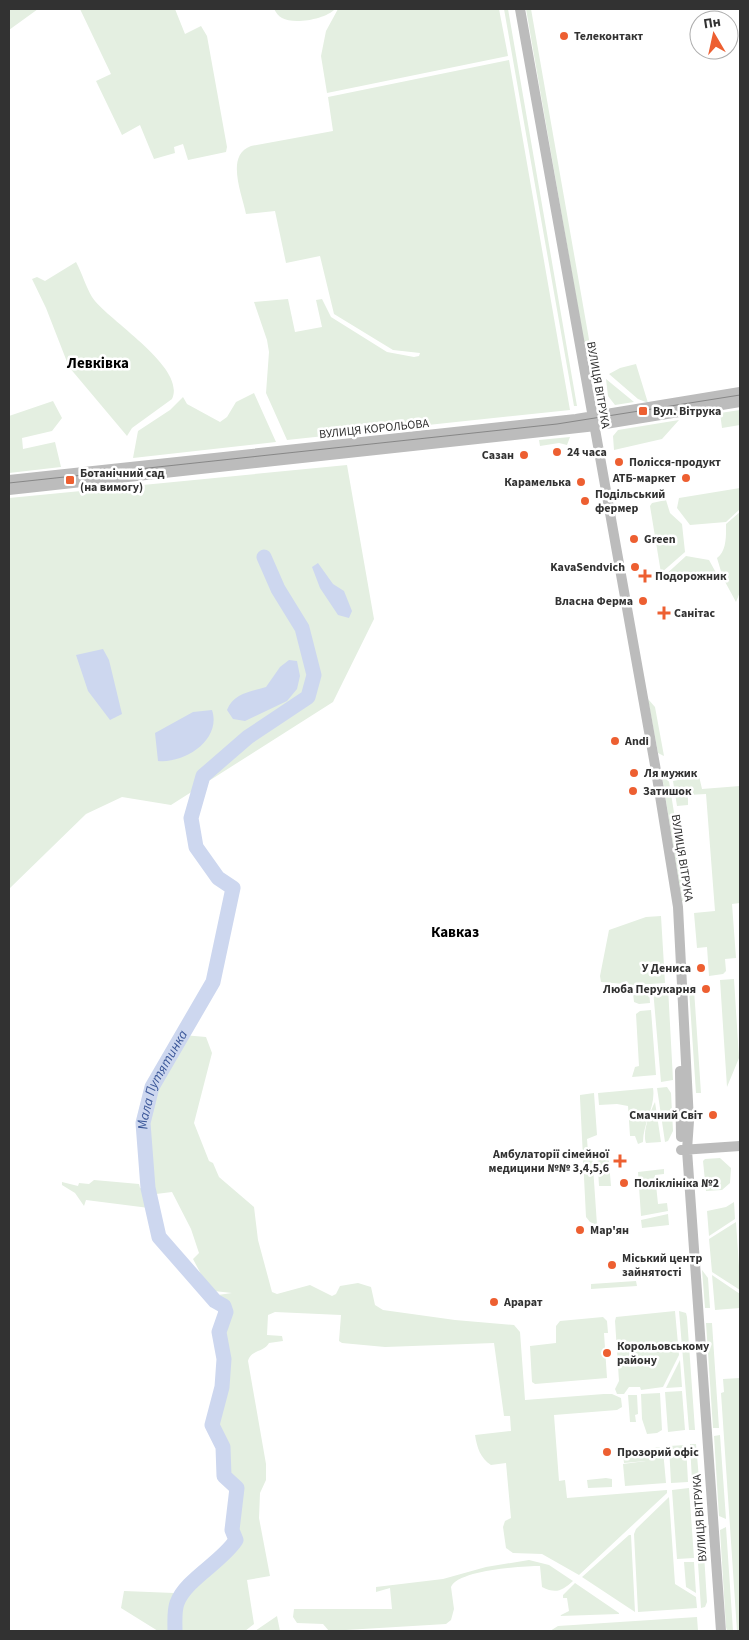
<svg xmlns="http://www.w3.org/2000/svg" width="749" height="1640" viewBox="0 0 749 1640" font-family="'Source Sans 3',sans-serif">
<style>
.green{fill:#e4efe1}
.water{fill:#cdd7ef}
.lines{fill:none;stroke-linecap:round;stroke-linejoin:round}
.river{stroke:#cdd7ef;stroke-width:15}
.secondary{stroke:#bcbcbc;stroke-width:10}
.tram{stroke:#878787;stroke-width:1}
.poi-dot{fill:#ed5f31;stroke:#fff;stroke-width:2}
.labels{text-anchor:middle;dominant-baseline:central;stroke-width:5;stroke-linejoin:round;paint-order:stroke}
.poi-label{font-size:12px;font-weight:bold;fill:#323232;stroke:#fff;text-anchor:start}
.street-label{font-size:12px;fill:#323232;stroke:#fff}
.water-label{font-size:14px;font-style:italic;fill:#3b5799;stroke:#fff}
.quarter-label{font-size:15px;font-weight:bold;fill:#000;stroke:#fff}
</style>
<rect width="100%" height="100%" fill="#fff"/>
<!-- green -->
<path class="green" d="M9 9H38L9 30Z
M80 9H175L185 34 201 26 207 36 227 147 226 152 188 160 183 144 174 147 175 153 154 159 140 125 122 135 96 81 111 74Z
M274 9H335C326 19 294 25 282 18 278 16 276 12 274 9Z
M338 9H499L508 56 327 93 321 56 326 31Z
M504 9H508L577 406H574Z
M526 9H531L590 345 584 343Z
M509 60 570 410 287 440 266 393 269 352 267 340 254 302 288 299 295 332 322 327 316 300 322 299 331 317 387 352 414 357 419 356 420 353 393 350 334 314 320 256 286 263 275 211 246 214C242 194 225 155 251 146L333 131 328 97Z
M76 262C82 273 86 287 92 297 107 320 187 367 172 399L132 428 127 436 69 367 46 308 32 279 37 277 45 281Z
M636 364 648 403 638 399 609 374 620 368Z
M606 379 634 402 615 405 608 396Z
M254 393 276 442 133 458 138 431 170 410 183 397 187 404 220 422 227 417 236 402Z
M53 401 62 418 52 431 22 438 23 449 55 442 61 467 9 473V416Z
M740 410V425L722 428 720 413Z
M679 420 662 439 614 450 613 436 618 430Z
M570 437 567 445 559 443 540 446 539 440Z
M347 465 374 619 333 702 171 805 122 797 86 814 9 889V498Z
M740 488V509L726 522 690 525 677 508 679 498Z
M666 500 670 513 682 524 685 552 661 573 650 506 652 503Z
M740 512V592L736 602 723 578 717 558C727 551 726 535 726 524Z
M686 556 709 560 720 580 662 581V578Z
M648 699 655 707 664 756 658 753Z
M668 775 688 900 682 901 662 776Z
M699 776 702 789 740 786V903L732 904 736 958 725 959 726 971 723 974 709 976 707 947 697 948 694 913 715 911 706 794 688 795V805L677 806 673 781Z
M661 916 665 983 635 985 601 982 600 976 609 930 646 917Z
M734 979 739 1058 727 1087 720 980Z
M668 987 673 1080 661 1082 653 989Z
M649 989 650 1003 639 1004 634 1002 633 993Z
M689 989H694L701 1093H696Z
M651 1010 656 1075 632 1077 635 1067 639 1066 636 1014 640 1011Z
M183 1035 206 1037 212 1053 194 1123 209 1161 213 1163 219 1177 254 1207 258 1240 272 1292 277 1294 310 1285 332 1296 336 1294 340 1286 358 1283 371 1287 375 1305 383 1310 455 1320 514 1325 520 1332 525 1400 604 1394H612L621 1398 622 1407 617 1410 554 1415 559 1481 565 1480 567 1498 667 1490V1493L579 1575 542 1554 513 1553 506 1548 503 1527 505 1521 511 1518 506 1463 491 1465C480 1458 477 1447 475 1435L511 1431 510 1416H504L494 1343 385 1347 342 1343 339 1341 341 1315 275 1312 268 1315 267 1335 282 1336 283 1341 269 1343C264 1352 251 1350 248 1361L266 1464V1480L260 1493 259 1518 270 1576 247 1580 254 1624 245 1631H158L121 1608 124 1591 174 1593 170 1602 178 1609 192 1587 237 1550 243 1540 237 1528 242 1489 229 1474 227 1439 215 1423 225 1400 227 1384 229 1356 223 1332 231 1317 228 1305 218 1295 232 1293 214 1291 202 1276 193 1259 199 1253 191 1229 172 1192 156 1194 157 1202 148 1204 149 1208 86 1200 84 1206 75 1193 62 1185V1182L78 1186 79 1183 89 1184 94 1180 139 1184 140 1188 153 1191C154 1169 147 1148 147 1127 147 1115 153 1105 153 1092L160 1086Z
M667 1087 671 1093 673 1131 668 1141 665 1142 657 1088Z
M653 1088C656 1106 643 1123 643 1142L638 1144 635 1136H630L628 1106 617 1104 599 1105 598 1093Z
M594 1093 597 1135 587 1139 588 1152H592L597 1225 590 1222 586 1217 580 1098V1095Z
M655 1102 661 1142 646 1143C642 1132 650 1112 655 1102Z
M608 1151 611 1186H599L597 1152Z
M720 1158 731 1168 730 1183 722 1190 706 1191 703 1161 705 1159Z
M664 1169V1174L655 1175 658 1204 667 1203 668 1211 641 1216 638 1172Z
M734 1202 735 1219 709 1236 707 1211 726 1207Z
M668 1214 669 1225 642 1228 641 1220Z
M736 1222 740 1281V1290L712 1272 709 1239Z
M702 1270 708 1278 710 1308H705Z
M712 1275 740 1294V1308L715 1310Z
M636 1281 637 1286 591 1289V1284Z
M675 1311 679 1355 663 1387 641 1390 640 1387H629L624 1394H617L615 1389 619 1381 615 1321 616 1317Z
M679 1311 686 1313 687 1317 695 1430H689Z
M603 1317 607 1321 608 1333H604L607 1378 535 1384 532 1382 530 1346 556 1343V1326L560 1321Z
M706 1323H712L719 1428H713Z
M680 1360 682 1387 666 1388Z
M740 1378V1631H737L721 1393 724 1392 723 1379Z
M682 1391 685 1430 668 1432 665 1392Z
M660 1393 662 1430 657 1433 647 1434 642 1419 641 1394Z
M628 1395H637L638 1414 635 1415 636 1422H630Z
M720 1435 726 1519 719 1516 714 1436Z
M690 1444H696L699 1479 692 1481Z
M686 1445 688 1482 671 1483 669 1446Z
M654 1448 659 1447 663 1450 666 1483 625 1486 623 1464 646 1461 624 1463 623 1454 649 1452Z
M606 1478 612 1479V1487L588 1488 587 1480Z
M689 1488 694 1558 677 1559 672 1490Z
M693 1488H700L707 1602 705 1607 701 1608Z
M669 1497 675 1584 696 1597 697 1608 638 1612 634 1534 636 1529Z
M726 1527 733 1631H727L726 1627 720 1530Z
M629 1535H631L635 1612 582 1577Z
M529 1560 549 1565 573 1581C562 1591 556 1594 542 1587L540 1566C523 1566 458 1570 451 1587L454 1609 451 1620 446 1624 329 1631 323 1624 297 1623 293 1617 294 1609H392L390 1588 376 1592V1587L443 1579 486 1567Z
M684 1562H694L696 1593 686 1587Z
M575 1583 619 1613V1614L559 1616 569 1611 567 1598H563V1595Z
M277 1616 280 1631H255Z
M697 1617 698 1631H550L558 1626Z"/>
<!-- water -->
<path class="water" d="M318 563 333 584 344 591 352 611 349 618 338 615 320 588 312 567Z
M103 649 109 660 122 714 110 720 88 691 76 655Z
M289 660 297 661 300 676 297 689 287 701 245 721 233 719 227 710C234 693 250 692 266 687L280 667Z
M212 710C222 740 184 764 158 761L155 733 193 712Z"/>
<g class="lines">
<!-- river -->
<path class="river" id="s1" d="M175 1631C175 1623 174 1611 177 1603 185 1580 222 1562 236 1540L232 1530 237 1488 224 1476 223 1447 212 1425 222 1387 224 1359 219 1332 226 1312 224 1306 215 1301 159 1237 148 1188 143 1123 152 1087 213 982 233 888 218 878 196 847 191 818 203 776 248 737 308 697 314 675 302 628 278 589 264 557"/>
<!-- secondary -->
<path class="secondary" d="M520 9 655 765 678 907 689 1121 687 1150 721 1631
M9 480 576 419 740 392
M9 490 587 427 740 402
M680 1071 681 1137
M681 1150 740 1146"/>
<!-- tram -->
<path class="tram" d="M9 483 557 424 740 395"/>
</g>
<!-- markers -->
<g class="poi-dot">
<circle cx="564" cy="36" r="5"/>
<rect x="638" y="406" width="10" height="10" rx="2.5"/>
<circle cx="557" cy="452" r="5"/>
<circle cx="524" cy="455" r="5"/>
<circle cx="619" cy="462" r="5"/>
<circle cx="686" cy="478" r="5"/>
<rect x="65" y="475" width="10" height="10" rx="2.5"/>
<circle cx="581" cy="482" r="5"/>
<circle cx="585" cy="501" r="5"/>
<circle cx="634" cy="539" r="5"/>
<circle cx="635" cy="567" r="5"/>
<path d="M642.5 568.5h5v5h5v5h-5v5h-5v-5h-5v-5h5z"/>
<circle cx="643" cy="601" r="5"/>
<path d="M661.5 605.5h5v5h5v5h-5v5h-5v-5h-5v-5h5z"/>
<circle cx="615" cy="741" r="5"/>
<circle cx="634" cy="773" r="5"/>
<circle cx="633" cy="791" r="5"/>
<circle cx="701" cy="968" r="5"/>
<circle cx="706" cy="989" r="5"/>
<circle cx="713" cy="1115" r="5"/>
<path d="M617.5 1153.5h5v5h5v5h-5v5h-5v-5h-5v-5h5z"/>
<circle cx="624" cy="1183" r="5"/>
<circle cx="580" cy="1230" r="5"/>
<circle cx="612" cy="1265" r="5"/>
<circle cx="494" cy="1302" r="5"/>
<circle cx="607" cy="1353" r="5"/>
<circle cx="607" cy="1452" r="5"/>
</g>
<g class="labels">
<!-- poi labels -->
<g class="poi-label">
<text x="574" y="36">Телеконтакт</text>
<text x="653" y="411">Вул. Вітрука</text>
<text x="567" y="452">24 часа</text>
<text x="514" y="455" text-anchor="end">Сазан</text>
<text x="629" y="462">Полісся-продукт</text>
<text x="80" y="473">Ботанічний сад<tspan x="80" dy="14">(на вимогу)</tspan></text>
<text x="676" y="478" text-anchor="end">АТБ-маркет</text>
<text x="571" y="482" text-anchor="end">Карамелька</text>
<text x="595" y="494">Подільський<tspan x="595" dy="14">фермер</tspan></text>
<text x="644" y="539">Green</text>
<text x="625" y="567" text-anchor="end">KavaSendvich</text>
<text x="655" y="576">Подорожник</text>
<text x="633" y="601" text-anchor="end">Власна Ферма</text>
<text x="674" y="613">Санітас</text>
<text x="625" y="741">Andi</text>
<text x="644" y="773">Ля мужик</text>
<text x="643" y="791">Затишок</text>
<text x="691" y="968" text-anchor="end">У Дениса</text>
<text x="696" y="989" text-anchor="end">Люба Перукарня</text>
<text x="703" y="1115" text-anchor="end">Смачний Світ</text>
<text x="609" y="1154" text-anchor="end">Амбулаторії сімейної<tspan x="609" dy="14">медицини №№ 3,4,5,6</tspan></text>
<text x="634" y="1183">Поліклініка №2</text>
<text x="590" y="1230">Мар'ян</text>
<text x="622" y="1258">Міський центр<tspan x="622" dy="14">зайнятості</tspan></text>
<text x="504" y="1302">Арарат</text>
<text x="617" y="1346">Корольовському<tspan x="617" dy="14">району</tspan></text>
<text x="617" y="1452">Прозорий офіс</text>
</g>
<!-- street labels -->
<g class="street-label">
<text transform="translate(598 385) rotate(80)">ВУЛИЦЯ ВІТРУКА</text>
<text transform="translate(374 429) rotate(-6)">ВУЛИЦЯ КОРОЛЬОВА</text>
<text transform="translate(682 858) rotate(81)">ВУЛИЦЯ ВІТРУКА</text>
<text transform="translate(700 1518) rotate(-94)">ВУЛИЦЯ ВІТРУКА</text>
</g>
<!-- water labels -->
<g class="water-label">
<text stroke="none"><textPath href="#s1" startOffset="620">Мала Путятинка</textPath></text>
</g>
<!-- quarter labels -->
<g class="quarter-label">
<text x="98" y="363">Левківка</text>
<text x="455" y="932">Кавказ</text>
</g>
</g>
<!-- border -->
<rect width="749" height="1640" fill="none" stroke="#323232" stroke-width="20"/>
<!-- north arrow -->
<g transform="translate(714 35) rotate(351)"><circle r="24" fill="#ffffff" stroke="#adadad"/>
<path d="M0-4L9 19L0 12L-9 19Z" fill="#ed5f31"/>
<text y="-8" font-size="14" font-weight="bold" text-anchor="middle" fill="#323232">Пн</text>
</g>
</svg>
